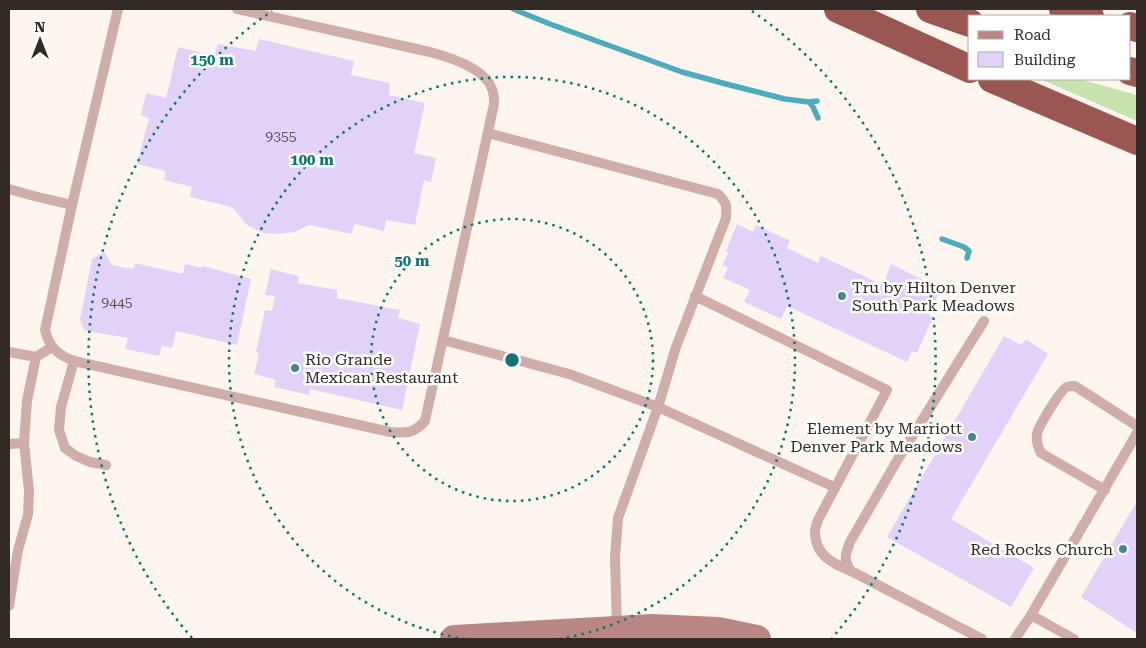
<svg xmlns="http://www.w3.org/2000/svg" width="1146" height="648" viewBox="0 0 1146 648" font-family="'Roboto Serif',serif">
<style>
.green{fill:#c9e3ae}
.lines{fill:none;stroke-linecap:round;stroke-linejoin:round}
.stream{stroke:#4eabbc;stroke-width:5.5}
.building{fill:#e3d2f7}
.lane{stroke:#cfada9;stroke-width:10}
.secondary{stroke:#ba8884;stroke-width:28}
.highway{stroke:#9a5752;stroke-width:28}
.ring{fill:none;stroke:#0f766e;stroke-width:2.5;stroke-dasharray:2.5 5}
.poi-dot{fill:#448697;stroke:#fff;stroke-width:2}
.labels{text-anchor:middle;dominant-baseline:central;stroke-width:5;stroke-linejoin:round;paint-order:stroke}
.number-label{font-size:14px;fill:#5e5559}
.poi-label{font-size:16px;fill:#322b24;stroke:#fff;text-anchor:start}
.centre{fill:#0f766e;stroke:#fff;stroke-width:2.5}
.ring-label{font-size:15px;text-anchor:middle;font-weight:bold;fill:#0f766e;stroke:#fff;stroke-width:5;stroke-linejoin:round;paint-order:stroke}
</style>
<rect width="100%" height="100%" fill="#fef6ee"/>
<!-- green -->
<path class="green" d="M1040 79H1079L1137 95V121Z"/>
<g class="lines">
<!-- stream -->
<path class="stream" d="M513 9 550 24 682 72 726 84 785 99 809 102 817 101
M809 102 813 107 818 118
M942 239 964 247 969 251 967 258"/>
</g>
<!-- building -->
<path class="building" d="M259 39 354 61 351 75 390 83 389 95 425 103 414 153 436 158 431 182 424 180 415 225 386 220 384 231 355 224 351 234 309 225 295 232 279 234 263 233 247 225 232 207 190 197 192 187 164 180 166 171 137 164 149 118 141 115 146 93 166 98 178 47 214 56 218 44 256 51Z
M737 224 753 232 756 225 790 241 787 248 818 263 821 256 883 285 891 264 941 289 929 315 933 317 917 353 912 351 907 362 787 306 781 319 744 302 750 290 723 278 728 268 722 265 729 252 726 251Z
M104 252 112 265 133 269 135 263 183 274 185 264 202 268 203 266 251 279 237 345 176 331 172 348 162 346 159 356 125 349 128 338 85 331 80 320 92 259Z
M271 269 299 276 298 283 337 290V298L400 310 398 318 420 324 402 410 310 389 309 395 274 387 276 380 254 374 259 353 256 352 265 310 272 311 275 296 265 295Z
M1004 336 1021 345 1026 339 1048 354 951 519 1034 568 1011 607 887 537Z
M1137 501V633L1081 597Z"/>
<g class="lines">
<!-- lane -->
<path class="lane" d="M118 9 72 205 45 330C49 347 58 355 74 361L390 432C407 433 413 434 425 421L494 104C494 99 494 93 492 89 485 68 449 57 430 52L237 9
M488 133 718 194C727 203 727 206 726 218L676 347 658 407 834 487
M9 189 34 196 72 205
M695 296 887 390 818 520C817 523 815 528 815 532 815 555 833 564 851 571
M443 340 569 374 658 407 618 518 615 557 617 629
M9 352 36 357 52 347
M74 361 61 407 59 430 65 448 76 456 90 462 106 465
M9 445 10 444 24 443
M1105 490 1041 453C1038 447 1036 440 1037 434 1038 427 1061 389 1067 387 1070 386 1073 386 1075 386L1137 426
M9 606 18 550 28 515 29 491 24 443 27 401 36 357
M1031 615 1137 433
M982 639 851 571C843 559 845 555 850 542L898 459 984 321
M1015 639 1031 615 1074 639"/>
<!-- secondary -->
<path class="secondary" d="M454 639 652 628 718 631 757 639"/>
<!-- highway -->
<path class="highway" d="M838 9 970 69
M930 9 970 23
M1063 9 1090 16
M1130 26 1137 28
M1130 71 1137 73
M992 79 1137 141"/>
</g>
<!-- distance rings -->
<g class="ring">
<circle cx="512" cy="360" r="141"/>
<path d="M465 639A283 283 0 1 1 559 639"/>
<path d="M192 638A424 424 0 0 1 272 11M752 11A424 424 0 0 1 832 638"/>
</g>
<!-- markers -->
<g class="poi-dot">
<circle cx="842" cy="296" r="5"/>
<circle cx="295" cy="368" r="5"/>
<circle cx="972" cy="437" r="5"/>
<circle cx="1123" cy="549" r="5"/>
</g>
<g class="labels">
<!-- number labels -->
<g class="number-label">
<text x="281" y="136">9355</text>
<text x="117" y="302">9445</text>
</g>
<!-- poi labels -->
<g class="poi-label">
<text x="852" y="287">Tru by Hilton Denver<tspan x="852" dy="18">South Park Meadows</tspan></text>
<text x="305" y="359">Rio Grande<tspan x="305" dy="18">Mexican Restaurant</tspan></text>
<text x="962" y="428" text-anchor="end">Element by Marriott<tspan x="962" dy="18">Denver Park Meadows</tspan></text>
<text x="1113" y="549" text-anchor="end">Red Rocks Church</text>
</g>
</g>
<circle cx="512" cy="360" r="8" class="centre"/>
<g class="ring-label">
<text x="212" y="65">150 m</text>
<text x="312" y="165">100 m</text>
<text x="412" y="266">50 m</text>
</g>
<!-- border -->
<rect width="1146" height="648" fill="none" stroke="#322b24" stroke-width="20"/>
<!-- legend -->
<rect x="968" y="15" width="162" height="65" fill="#ffffff" stroke="#adaaa7"/>
<rect x="978" y="31" width="25" height="8" fill="#ba8884" stroke="#adaaa7"/>
<text x="1014" y="40" font-size="15" fill="#322b24">Road</text>
<rect x="978" y="52" width="25" height="15" fill="#e3d2f7" stroke="#adaaa7"/>
<text x="1014" y="65" font-size="15" fill="#322b24">Building</text>
<!-- north arrow -->
<g transform="translate(40 40)" stroke="#ffffff" stroke-width="4" paint-order="stroke">
<path d="M0-4L9 19L0 12L-9 19Z" fill="#322b24"/>
<text y="-8" font-size="14" font-weight="bold" text-anchor="middle" fill="#322b24">N</text>
</g>
</svg>
